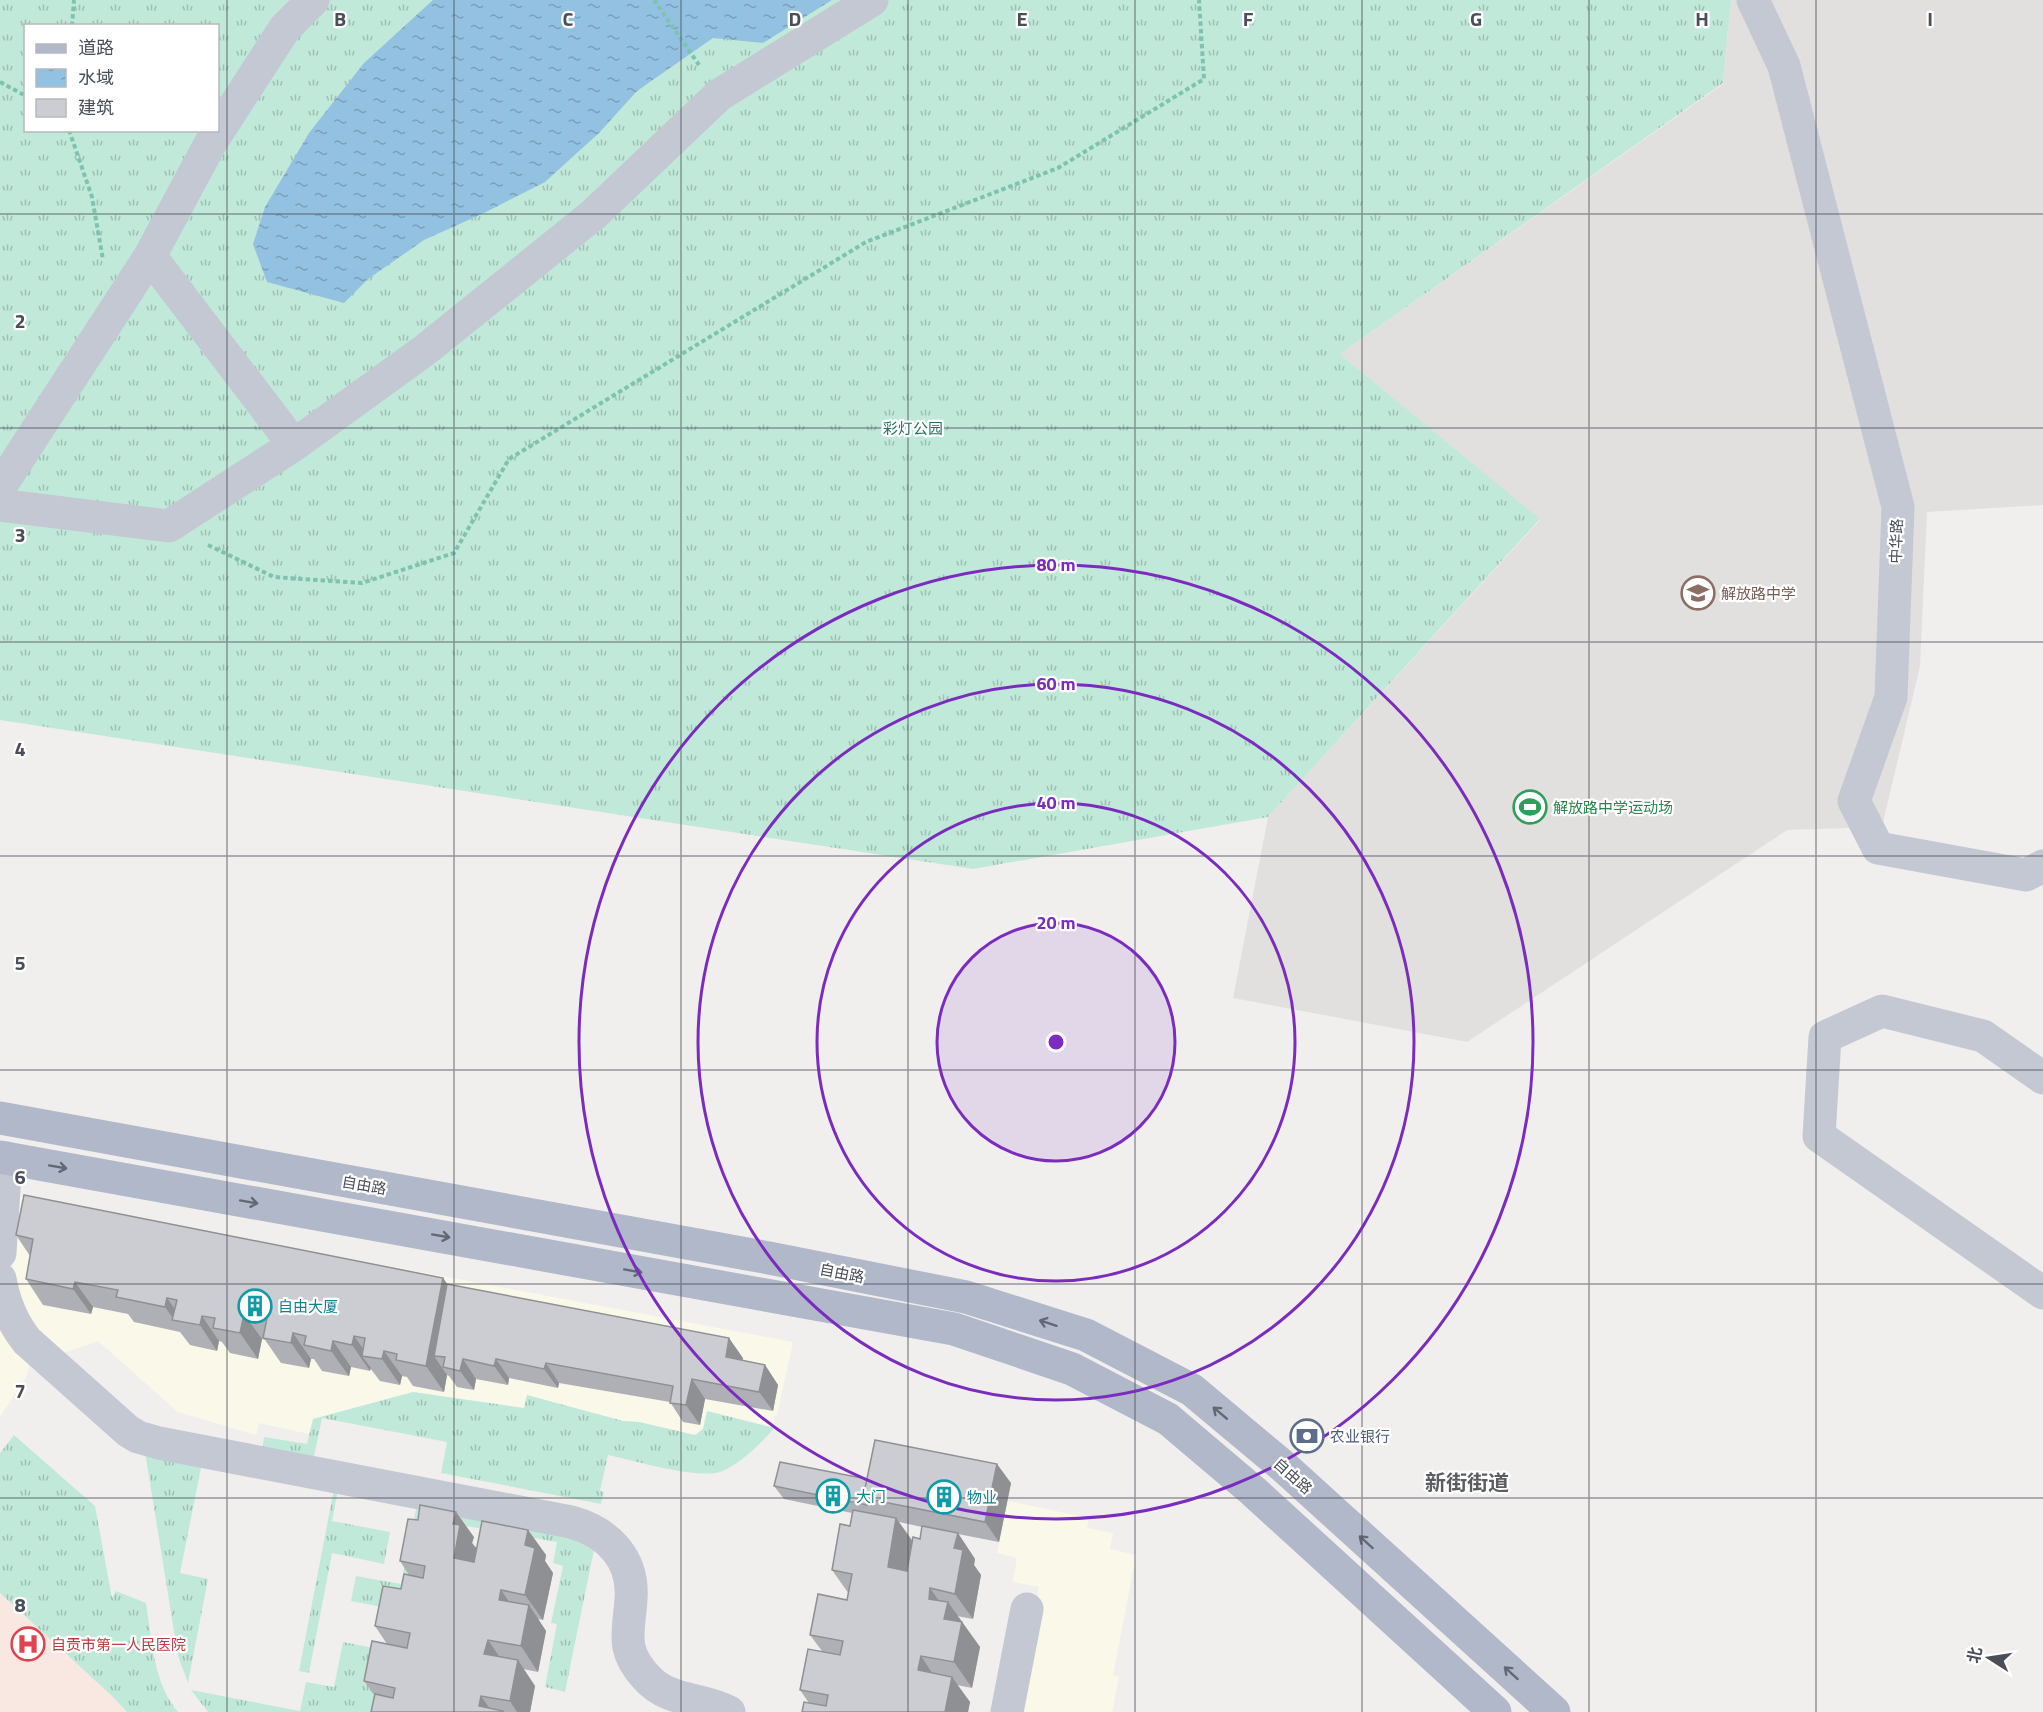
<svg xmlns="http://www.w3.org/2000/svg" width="2043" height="1712" viewBox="0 0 2043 1712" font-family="'Titillium Web','Noto Sans SC',sans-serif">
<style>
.commercial{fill:#faf8e9}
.education{fill:#e1e0df}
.medical{fill:#f8e8e1}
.grass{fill:url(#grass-tufts);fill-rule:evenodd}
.water{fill:url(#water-ripples)}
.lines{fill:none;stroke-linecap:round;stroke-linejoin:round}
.path{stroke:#7dc3b0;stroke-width:4;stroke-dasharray:4.5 3;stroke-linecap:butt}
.minor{stroke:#c3c8d2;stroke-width:33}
.major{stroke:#b1b8ca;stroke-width:33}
.wall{fill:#afb0b5;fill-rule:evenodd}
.shaded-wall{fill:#8f9093}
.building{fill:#cccdd2;stroke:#8f9093;stroke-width:1.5}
.oneway{stroke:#636875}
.grid{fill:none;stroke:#494e59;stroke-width:1.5;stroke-opacity:0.55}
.ring{fill:none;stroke:#7b2cbf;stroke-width:3}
.labels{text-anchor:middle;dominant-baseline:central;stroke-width:4.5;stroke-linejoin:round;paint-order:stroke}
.park-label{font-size:15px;fill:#21725b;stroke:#fff}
.street-label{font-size:15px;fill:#494e59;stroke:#fff}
.education-label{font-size:15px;fill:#785e54;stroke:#fff;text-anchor:start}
.leisure-label{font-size:15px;fill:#27864d;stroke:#fff;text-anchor:start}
.culture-label{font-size:15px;fill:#0d838f;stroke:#fff;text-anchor:start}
.service-label{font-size:15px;fill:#4e5e75;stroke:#fff;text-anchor:start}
.health-label{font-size:15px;fill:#be3a42;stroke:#fff;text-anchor:start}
.district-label{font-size:21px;font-weight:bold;fill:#5c5d62;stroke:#fff}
.grid-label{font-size:20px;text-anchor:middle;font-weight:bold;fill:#494e59;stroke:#fff;stroke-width:4.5;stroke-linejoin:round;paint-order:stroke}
.centre{fill:#7b2cbf;stroke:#fff;stroke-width:3}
.ring-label{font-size:18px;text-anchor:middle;font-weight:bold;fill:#7b2cbf;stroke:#fff;stroke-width:4.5;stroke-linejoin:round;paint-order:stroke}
</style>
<defs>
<pattern id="grass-tufts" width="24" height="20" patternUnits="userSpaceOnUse" patternTransform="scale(1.5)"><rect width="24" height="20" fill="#c1e9d9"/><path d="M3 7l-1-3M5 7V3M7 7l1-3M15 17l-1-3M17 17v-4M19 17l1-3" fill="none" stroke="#9fbfb3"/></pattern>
<pattern id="water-ripples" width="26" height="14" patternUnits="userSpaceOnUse" patternTransform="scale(1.5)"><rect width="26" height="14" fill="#93c1e1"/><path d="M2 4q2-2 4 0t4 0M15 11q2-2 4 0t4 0" fill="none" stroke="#7a9fb9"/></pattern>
</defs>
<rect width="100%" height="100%" fill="#f1efee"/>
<!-- commercial -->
<path class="commercial" d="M16 1196 793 1342 777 1415H775L773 1427 708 1411 703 1429 695 1435 639 1422 623 1421 527 1395 524 1408 413 1392 313 1419 309 1434 259 1423 256 1435 178 1412 98 1341 58 1355 35 1332 12 1277Z
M0 1318 33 1364 29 1365 26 1377 0 1417Z
M1008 1501 1089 1518 1087 1528 1113 1533 1110 1549 1136 1555 1113 1675 1119 1677 1112 1712H1015L1039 1587 1013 1582 1017 1558 997 1553Z"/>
<!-- education -->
<path class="education" d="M1731 0H2043V505L1927 512 1920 666 1882 827 1787 830 1467 1042 1233 998 1268 817 1540 520 1340 354 1723 84Z"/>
<!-- medical -->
<path class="medical" d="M0 1593 112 1696 127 1712H0Z"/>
<!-- grass -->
<path class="grass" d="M0 0H1731L1723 83 1340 354 1540 519 1268 817 973 869 0 720ZM26 26H218V130H26Z
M413 1392 524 1408 527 1395 623 1421 639 1422 695 1435 703 1429 707 1411 774 1428C763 1442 737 1467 720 1472 696 1479 635 1461 608 1455L600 1491 604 1492 601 1504 441 1473 447 1442 322 1418 313 1461 262 1451 264 1437 307 1444 313 1419Z
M14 1435 95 1506 112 1598 116 1591 146 1603C152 1640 153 1682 178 1712H127L112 1696 0 1593V1453Z
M145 1452 202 1463 180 1573 208 1579 188 1683 178 1656Z
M334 1489 338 1490 332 1521 390 1532 384 1564 332 1553 309 1673 299 1671Z
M417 1504 572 1535 595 1545 565 1692 545 1687 557 1624 551 1623 563 1566 553 1563 557 1542 432 1520 408 1594 392 1609 351 1601 356 1576 401 1584Z
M343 1642 384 1650 372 1712H208L191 1690 300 1711 306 1682 334 1687Z"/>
<!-- water -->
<path class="water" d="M433 0H832L763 43 713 38 637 91 599 133 545 182 484 213 424 240 368 279 344 303 267 282 253 244 265 207 309 133 364 63Z"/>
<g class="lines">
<!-- path -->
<path class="path" d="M654 0 699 65
M72 26 74 0
M0 82 26 96
M69 130 92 197 103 260
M208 545 274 577 362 583 454 553 509 459 866 242 1058 168 1204 79 1199 0"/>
<!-- minor -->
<path class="minor" d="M1753 0 1784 66 1898 507 1891 697 1854 801 1878 848 2026 875 2043 866
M294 445 150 256 210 144 285 28 313 0
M0 487 150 256
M0 505 169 526 294 445 425 350 594 214 719 95 872 0
M2043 1078 1983 1036 1882 1011 1825 1037 1819 1136 2043 1293
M0 1253 6 1158
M0 1279C4 1301 13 1324 27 1341L128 1431 138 1437 159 1443 571 1522C608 1532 634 1559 631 1599 629 1632 620 1649 646 1677 669 1703 701 1697 729 1712
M1007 1712 1027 1609"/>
<!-- major -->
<path class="major" d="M0 1118 769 1258 966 1297 1086 1335 1192 1390 1284 1467 1554 1712
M0 1157 954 1329 1072 1369 1168 1419 1253 1491 1495 1712"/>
</g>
<!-- wall -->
<path class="wall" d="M16 1235 443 1278 447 1284 743 1358 742 1360 765 1365 778 1385 773 1411 705 1399 700 1425 683 1422 670 1402 559 1383 558 1388 509 1378 508 1385 476 1379 474 1390 457 1387 449 1376 447 1375 444 1392 413 1386 407 1377 402 1376 400 1385 380 1381 370 1368V1371L351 1367 349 1376 322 1371 314 1359H311L309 1368 281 1363 265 1340 262 1339 258 1359 230 1353 222 1342 219 1341 217 1351 190 1345 180 1332 134 1322 128 1314 93 1307 91 1314 43 1305 26 1279 30 1256Z
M867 1479 1011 1483 999 1542 958 1534 975 1559 974 1565 981 1575 973 1619 957 1616 980 1647 972 1688 957 1685 970 1702 968 1712H802L809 1703 800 1690 822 1651 810 1635 847 1600 849 1594 832 1570 850 1526 852 1513 784 1499 774 1486ZM899 1522 922 1527 920 1539 913 1541Z
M528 1530 546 1555 545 1561 553 1573 543 1620 538 1619 546 1631 538 1672 523 1669 535 1686 530 1712H371L374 1695 364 1681 387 1644 375 1626 401 1589 409 1575 400 1561 474 1537 472 1543 476 1549Z"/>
<!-- shaded-wall -->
<path class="shaded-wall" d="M443 1278 461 1304 434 1356 447 1375 444 1392 426 1366Z
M75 1282 93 1307 91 1314 73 1289Z
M167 1298 184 1322 175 1321 165 1307Z
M244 1314 262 1339 258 1359 240 1333Z
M202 1316 219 1341 217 1351 200 1325Z
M293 1333 311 1359 309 1368 291 1343Z
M354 1336 369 1357 362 1356 371 1368 370 1371 352 1345Z
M729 1338 743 1358 740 1376 726 1357Z
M333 1341 351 1367 349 1376 331 1351Z
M384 1351 402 1376 400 1385 382 1359Z
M463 1359 476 1379 474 1390 460 1371Z
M496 1359 509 1378 508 1385 494 1366Z
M546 1363 559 1383 558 1388 544 1369Z
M765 1365 778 1385 773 1411 759 1392Z
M692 1379 705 1399 700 1425 686 1405Z
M997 1464 1011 1483 999 1542 985 1522Z
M456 1512 474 1537 472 1543 478 1550 471 1583 454 1558 453 1524Z
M896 1518 914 1544 905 1592 888 1567Z
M528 1530 546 1555 545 1561 553 1573 543 1620 525 1595V1545Z
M958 1533 975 1559 974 1565 981 1575 973 1619 955 1594 954 1548Z
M930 1588 946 1611 948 1602 980 1647 972 1688 954 1662 929 1599Z
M501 1590 519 1616 499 1600Z
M529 1605 546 1631 538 1672 521 1646Z
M488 1640 505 1665 484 1654Z
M921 1656 938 1682 918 1670Z
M518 1660 535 1686 530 1712H517L510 1701Z
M952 1677 970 1702 968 1712H945Z
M481 1696 492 1712 479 1706Z"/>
<!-- building -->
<path class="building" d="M24 1195 443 1278 426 1366 396 1360 397 1354 384 1351 382 1359 362 1356 365 1338 354 1336 352 1345 333 1341 331 1351 304 1345 306 1336 293 1333 291 1343 263 1338 267 1318 244 1314 240 1333 213 1328 215 1318 202 1316 200 1325 172 1320 177 1300 167 1298 165 1307 116 1297 118 1290 75 1282 73 1289 26 1279 33 1239 16 1235Z
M447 1284 729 1338 726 1357 765 1365 759 1392 692 1379 686 1405 670 1403 673 1386 546 1363 544 1369 496 1359 494 1366 463 1359 460 1371 443 1367 445 1357 434 1356Z
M875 1440 997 1464 985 1522 863 1498Z
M780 1462 867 1479 863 1498 867 1505 774 1486Z
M420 1505 456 1512 453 1524 460 1525 454 1558 474 1562 482 1521 528 1530 525 1545 535 1548 525 1595 501 1590 499 1600 529 1605 521 1646 488 1640 484 1654 518 1660 510 1701 481 1696 479 1706 503 1711V1712H371L375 1694 393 1698 395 1688 364 1681 372 1641 407 1648 410 1633 375 1626 383 1586 401 1589 404 1574 423 1578 425 1566 400 1561 408 1519 418 1520Z
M853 1510 896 1518 888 1567 907 1571 913 1537 920 1539 922 1526 958 1533 954 1548 963 1550 955 1594 930 1588 929 1599 948 1602 944 1619 962 1622 954 1662 921 1656 918 1670 952 1677 945 1712H802L804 1702 826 1706 828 1695 800 1690 808 1649 840 1655 843 1641 810 1635 818 1594 847 1600 852 1574 832 1570 840 1524 850 1526Z"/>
<!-- one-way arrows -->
<defs><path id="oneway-shaft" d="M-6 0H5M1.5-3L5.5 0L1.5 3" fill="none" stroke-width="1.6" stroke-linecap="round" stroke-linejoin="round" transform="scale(1.5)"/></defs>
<g class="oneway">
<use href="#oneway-shaft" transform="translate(58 1167) rotate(10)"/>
<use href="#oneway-shaft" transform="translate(249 1202) rotate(10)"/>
<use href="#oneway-shaft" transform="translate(441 1236) rotate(10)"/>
<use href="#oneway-shaft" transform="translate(633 1271) rotate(10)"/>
<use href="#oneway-shaft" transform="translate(1048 1323) rotate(-162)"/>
<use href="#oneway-shaft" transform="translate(1220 1413) rotate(-140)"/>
<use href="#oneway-shaft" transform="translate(1366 1542) rotate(-138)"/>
<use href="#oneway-shaft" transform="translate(1511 1673) rotate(-138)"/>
</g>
<!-- grid -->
<path class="grid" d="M227 0V1712M454 0V1712M681 0V1712M908 0V1712M1135 0V1712M1362 0V1712M1589 0V1712M1816 0V1712M0 214H2043M0 428H2043M0 642H2043M0 856H2043M0 1070H2043M0 1284H2043M0 1498H2043"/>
<!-- distance rings -->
<circle cx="1056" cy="1042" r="119" fill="#7b2cbf" fill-opacity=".12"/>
<g class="ring">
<circle cx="1056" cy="1042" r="119"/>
<circle cx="1056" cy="1042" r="239"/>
<circle cx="1056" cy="1042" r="358"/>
<circle cx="1056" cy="1042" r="477"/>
</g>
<!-- icons -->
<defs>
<symbol id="school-ring" viewBox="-11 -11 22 22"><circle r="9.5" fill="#fff" stroke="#8d6e63" stroke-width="1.5"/><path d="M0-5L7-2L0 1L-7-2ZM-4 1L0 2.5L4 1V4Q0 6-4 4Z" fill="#8d6e63"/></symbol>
<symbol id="stadium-ring" viewBox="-11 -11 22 22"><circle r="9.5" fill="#fff" stroke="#2e9e5b" stroke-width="1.5"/><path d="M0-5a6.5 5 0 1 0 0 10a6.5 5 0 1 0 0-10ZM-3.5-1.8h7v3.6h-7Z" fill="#2e9e5b"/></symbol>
<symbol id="building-ring" viewBox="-11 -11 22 22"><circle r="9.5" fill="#fff" stroke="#0f9aa8" stroke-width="1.5"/><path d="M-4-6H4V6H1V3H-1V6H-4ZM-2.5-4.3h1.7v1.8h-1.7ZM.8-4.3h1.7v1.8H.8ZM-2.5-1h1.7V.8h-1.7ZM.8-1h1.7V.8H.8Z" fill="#0f9aa8"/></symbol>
<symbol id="bank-ring" viewBox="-11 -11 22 22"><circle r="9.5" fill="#fff" stroke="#5c6f8a" stroke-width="1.5"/><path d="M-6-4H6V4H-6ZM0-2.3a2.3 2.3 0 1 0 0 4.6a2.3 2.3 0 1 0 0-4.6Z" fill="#5c6f8a"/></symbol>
<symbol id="hospital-ring" viewBox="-11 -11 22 22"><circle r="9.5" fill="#fff" stroke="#e0444e" stroke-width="1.5"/><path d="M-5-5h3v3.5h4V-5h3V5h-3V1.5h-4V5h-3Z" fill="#e0444e"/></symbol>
</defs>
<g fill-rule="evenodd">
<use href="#school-ring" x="1679" y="574" width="38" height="38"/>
<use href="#stadium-ring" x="1511" y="788" width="38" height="38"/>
<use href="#building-ring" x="236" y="1287" width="38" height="38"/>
<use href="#bank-ring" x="1288" y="1417" width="38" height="38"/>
<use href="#building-ring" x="814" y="1477" width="38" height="38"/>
<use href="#building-ring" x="925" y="1478" width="38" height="38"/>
<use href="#hospital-ring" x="9" y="1625" width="38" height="38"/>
</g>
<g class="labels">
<!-- park labels -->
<g class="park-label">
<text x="913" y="428">彩灯公园</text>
</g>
<!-- street labels -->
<g class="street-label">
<text transform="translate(1896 541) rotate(-88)">中华路</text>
<text transform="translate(364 1185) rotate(10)">自由路</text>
<text transform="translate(842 1273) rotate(11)">自由路</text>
<text transform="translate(1293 1476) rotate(42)">自由路</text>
</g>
<!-- education labels -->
<g class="education-label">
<text x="1721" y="593">解放路中学</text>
</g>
<!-- leisure labels -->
<g class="leisure-label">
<text x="1553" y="807">解放路中学运动场</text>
</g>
<!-- culture labels -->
<g class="culture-label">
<text x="278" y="1306">自由大厦</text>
<text x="856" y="1496">大门</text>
<text x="967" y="1497">物业</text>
</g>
<!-- service labels -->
<g class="service-label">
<text x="1330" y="1436">农业银行</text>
</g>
<!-- health labels -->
<g class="health-label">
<text x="51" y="1644">自贡市第一人民医院</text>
</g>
<!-- district labels -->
<g class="district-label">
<text x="1467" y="1482">新街街道</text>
</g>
</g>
<g class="grid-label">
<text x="340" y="26">B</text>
<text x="568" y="26">C</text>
<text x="795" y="26">D</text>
<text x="1022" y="26">E</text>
<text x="1248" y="26">F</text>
<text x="1476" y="26">G</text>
<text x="1702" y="26">H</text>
<text x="1930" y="26">I</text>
<text x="20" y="328">2</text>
<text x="20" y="542">3</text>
<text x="20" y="756">4</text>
<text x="20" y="970">5</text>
<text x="20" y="1184">6</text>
<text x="20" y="1398">7</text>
<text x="20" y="1612">8</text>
</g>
<circle cx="1056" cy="1042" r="9" class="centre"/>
<g class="ring-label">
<text x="1056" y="571">80 m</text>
<text x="1056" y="690">60 m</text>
<text x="1056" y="809">40 m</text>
<text x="1056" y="929">20 m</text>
</g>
<!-- legend -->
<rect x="24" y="24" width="195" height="108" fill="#ffffff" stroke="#b6b8bd" stroke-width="1.5"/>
<rect x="36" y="44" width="30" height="9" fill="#b1b8ca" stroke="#b6b8bd" stroke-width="1.5"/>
<text x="78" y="54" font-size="18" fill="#494e59">道路</text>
<rect x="36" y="69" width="30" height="18" fill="url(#water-ripples)" stroke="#b6b8bd" stroke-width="1.5"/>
<text x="78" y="84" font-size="18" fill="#494e59">水域</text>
<rect x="36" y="99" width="30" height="18" fill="#cccdd2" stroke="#b6b8bd" stroke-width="1.5"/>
<text x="78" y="114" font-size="18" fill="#494e59">建筑</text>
<!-- north arrow -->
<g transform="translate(1989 1658) rotate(282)" stroke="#ffffff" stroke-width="4.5" paint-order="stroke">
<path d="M0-4.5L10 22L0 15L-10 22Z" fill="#494e59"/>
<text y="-9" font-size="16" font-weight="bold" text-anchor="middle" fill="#494e59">北</text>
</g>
</svg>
